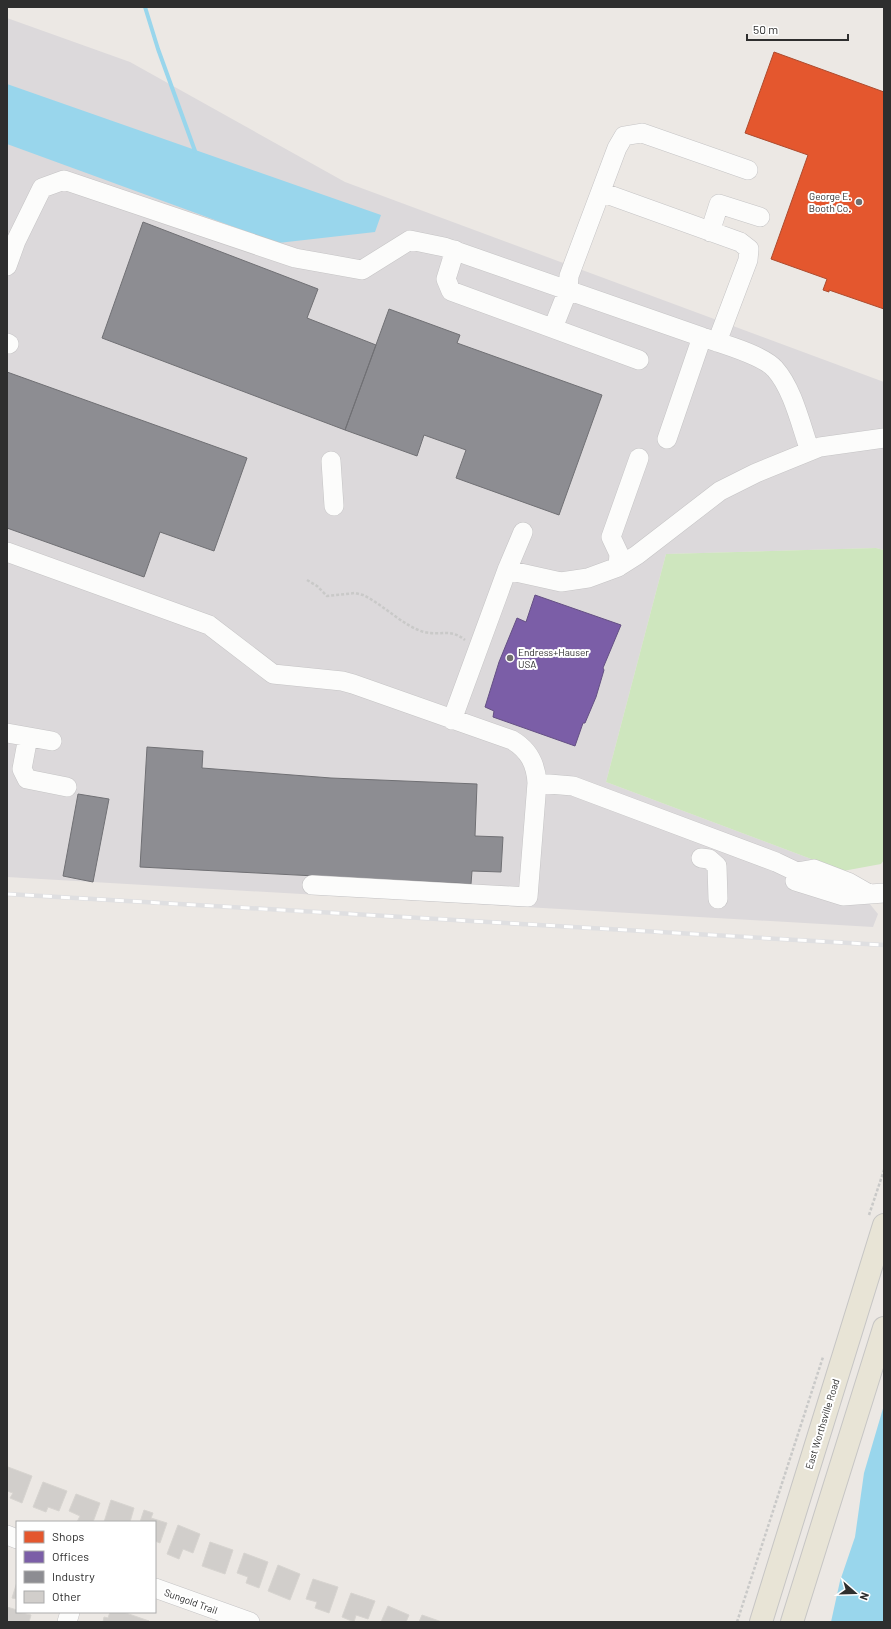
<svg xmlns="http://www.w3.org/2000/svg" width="891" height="1629" viewBox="0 0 891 1629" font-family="Barlow,sans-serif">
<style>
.industrial{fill:#dcd9db}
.green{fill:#cee6be}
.water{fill:#99d6ec}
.shops{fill:#e4572e;stroke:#ad4b2e}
.offices{fill:#7b5ea7;stroke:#645083}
.industry{fill:#8d8d92;stroke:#707074}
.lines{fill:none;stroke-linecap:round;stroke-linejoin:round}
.stream{stroke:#99d6ec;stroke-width:4}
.building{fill:#d1cecb;stroke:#d7d4d0}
.minor-casing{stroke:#c5c4c5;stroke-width:20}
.major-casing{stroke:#c6c5c4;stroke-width:24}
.path{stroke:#c9c9c8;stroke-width:2.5;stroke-dasharray:3 2;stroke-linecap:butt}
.minor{stroke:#fcfcfb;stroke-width:19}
.major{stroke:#e8e4d6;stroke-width:22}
.rail-casing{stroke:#dfdfe1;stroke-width:4.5}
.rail{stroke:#fff;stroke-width:3;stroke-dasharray:9;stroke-linecap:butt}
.poi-dot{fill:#706f6e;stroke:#fff;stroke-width:1.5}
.labels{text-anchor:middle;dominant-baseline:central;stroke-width:4;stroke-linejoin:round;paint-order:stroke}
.poi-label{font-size:10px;fill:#2e2e2e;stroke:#fff;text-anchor:end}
.street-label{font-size:10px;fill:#2e2e2e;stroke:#fff}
</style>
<rect width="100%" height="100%" fill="#ece8e4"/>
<!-- industrial -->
<path class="industrial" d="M7 18 130 62 345 182 884 382V550L876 548 666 554 606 782 843 871 878 914 873 927 7 877Z"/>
<!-- green -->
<path class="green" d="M876 548 884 550V860L881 864 843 871 606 782 666 554Z"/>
<!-- water -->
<path class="water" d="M7 84 381 215 375 232 278 243 7 144Z
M884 1405V1622H831L840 1581 855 1537 864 1473Z"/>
<!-- shops -->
<path class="shops" d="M774 52 884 92V309L829 290V292L823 290 827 279 771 259 808 155 745 133Z"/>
<!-- offices -->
<path class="offices" d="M535 595 621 625 603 668 604 670 596 697 585 723H583L575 746 493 717 494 711 485 707 499 662 517 618 526 622Z"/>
<!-- industry -->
<path class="industry" d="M143 222 318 289 307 318 376 345 345 430 102 338Z
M389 309 460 335 457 343 602 395 559 515 456 478 466 450 424 435 417 456 345 430Z
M7 372 247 458 214 551 160 532 144 577 7 528Z
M147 747 203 751 202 768 331 778 477 784 475 836 503 837 501 872 472 871 471 884 140 867Z
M78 794 109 799 93 882 63 876Z"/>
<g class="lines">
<!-- stream -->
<path class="stream" d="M145 7 158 49 195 151"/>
</g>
<!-- building -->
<path class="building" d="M8 1467 32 1476 22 1503 10 1498 13 1493 7 1491Z
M43 1482 67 1491 59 1511 48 1507 46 1512 33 1507Z
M76 1494 100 1503 93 1522H77L80 1516 69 1511Z
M111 1500 134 1508 130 1522H104Z
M144 1510 153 1513 151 1518 167 1523 160 1543 155 1541V1522H140Z
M178 1525 200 1534 193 1553 183 1549 179 1559 167 1554Z
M210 1542 233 1550 225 1574 202 1566Z
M244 1553 268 1562 259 1588 246 1583 248 1577 237 1573Z
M278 1565 300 1574 290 1600 268 1591Z
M313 1579 338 1587 329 1613 315 1608 317 1602 306 1599Z
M17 1582V1599L12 1598Z
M351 1593 375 1601 368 1619 356 1615 354 1622 342 1617Z
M388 1606 409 1615 406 1622H381Z
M7 1607 17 1610V1612L31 1615 29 1622H7Z
M110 1612H123L149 1621 103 1622 104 1617 108 1618Z
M422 1615 442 1622H419Z"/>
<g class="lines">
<defs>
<path id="minor" d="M601 192 740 242 749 249 748 260 717 342
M710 232 719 204 760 217
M455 250 446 279 451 291 639 360
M7 266 16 241 42 188 64 180 295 258 362 270 410 240 444 247 702 337 667 439
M553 328 568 290 569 276 617 148 624 136 642 133 748 170
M705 338C723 344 763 355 775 369 793 389 801 426 810 451
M7 343 9 344
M331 461 334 506
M7 552 209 625 273 674 342 681 353 684 512 740C529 750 536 764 537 783L573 786 776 862 797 872 814 869 848 882 869 894
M618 567 637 555 720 491 756 473 820 447 884 438
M507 570 561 582 588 578 618 567 619 554 611 537 639 458
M452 720 507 570 523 532
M7 733 52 741
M28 737 22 769 27 779 67 787
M701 858 709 859 717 866 718 899
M797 872 795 881 843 896 884 893
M312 885 528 897 537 783
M7 1535 17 1539
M155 1588 250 1622
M67 1622 70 1612"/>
<path id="major" d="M761 1622 884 1225
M792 1622 884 1328"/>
</defs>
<!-- minor casing -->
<use href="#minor" class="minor-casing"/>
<!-- major casing -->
<use href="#major" class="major-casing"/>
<!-- path -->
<path class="path" d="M307 580 317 586 327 596 355 593 363 595C384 605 403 626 424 632 441 636 450 628 465 640
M869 1215 884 1170
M737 1622 823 1357"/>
<!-- minor -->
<use href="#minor" class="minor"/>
<!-- major -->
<use href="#major" class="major"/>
<defs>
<path id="rail" d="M7 894 884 945"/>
</defs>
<!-- rail casing -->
<use href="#rail" class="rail-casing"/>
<!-- rail -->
<use href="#rail" class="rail"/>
</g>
<!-- markers -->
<g class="poi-dot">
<circle cx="859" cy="202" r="4"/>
<circle cx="510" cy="658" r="4"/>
</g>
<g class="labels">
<!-- poi labels -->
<g class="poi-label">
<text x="851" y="196">George E.<tspan x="851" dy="12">Booth Co.</tspan></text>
<text x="518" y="652" text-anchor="start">Endress+Hauser<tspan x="518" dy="12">USA</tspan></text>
</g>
<!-- street labels -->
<g class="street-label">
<text transform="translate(822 1424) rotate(-73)">East Worthsville Road</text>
<text transform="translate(191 1601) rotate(20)">Sungold Trail</text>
</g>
</g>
<!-- border -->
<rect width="891" height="1629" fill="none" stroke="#2e2e2e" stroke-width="16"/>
<!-- legend -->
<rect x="16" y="1521" width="140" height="92" fill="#ffffff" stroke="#ababab"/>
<rect x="24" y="1531" width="20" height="12" fill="#e4572e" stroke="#ababab"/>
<text x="52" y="1541" font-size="12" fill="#2e2e2e">Shops</text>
<rect x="24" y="1551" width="20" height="12" fill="#7b5ea7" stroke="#ababab"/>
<text x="52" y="1561" font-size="12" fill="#2e2e2e">Offices</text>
<rect x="24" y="1571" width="20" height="12" fill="#8d8d92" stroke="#ababab"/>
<text x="52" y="1581" font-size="12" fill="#2e2e2e">Industry</text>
<rect x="24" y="1591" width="20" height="12" fill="#d1cecb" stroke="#ababab"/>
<text x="52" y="1601" font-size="12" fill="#2e2e2e">Other</text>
<!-- north arrow -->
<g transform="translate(855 1593) rotate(110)" stroke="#ffffff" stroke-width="3" paint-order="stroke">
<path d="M0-3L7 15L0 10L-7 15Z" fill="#2e2e2e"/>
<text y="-6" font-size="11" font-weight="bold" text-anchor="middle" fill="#2e2e2e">N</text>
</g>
<!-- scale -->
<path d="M747 34v6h101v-6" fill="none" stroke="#2e2e2e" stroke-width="2"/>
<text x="753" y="34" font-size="12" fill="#2e2e2e" stroke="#ffffff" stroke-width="3" paint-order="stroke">50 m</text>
</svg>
